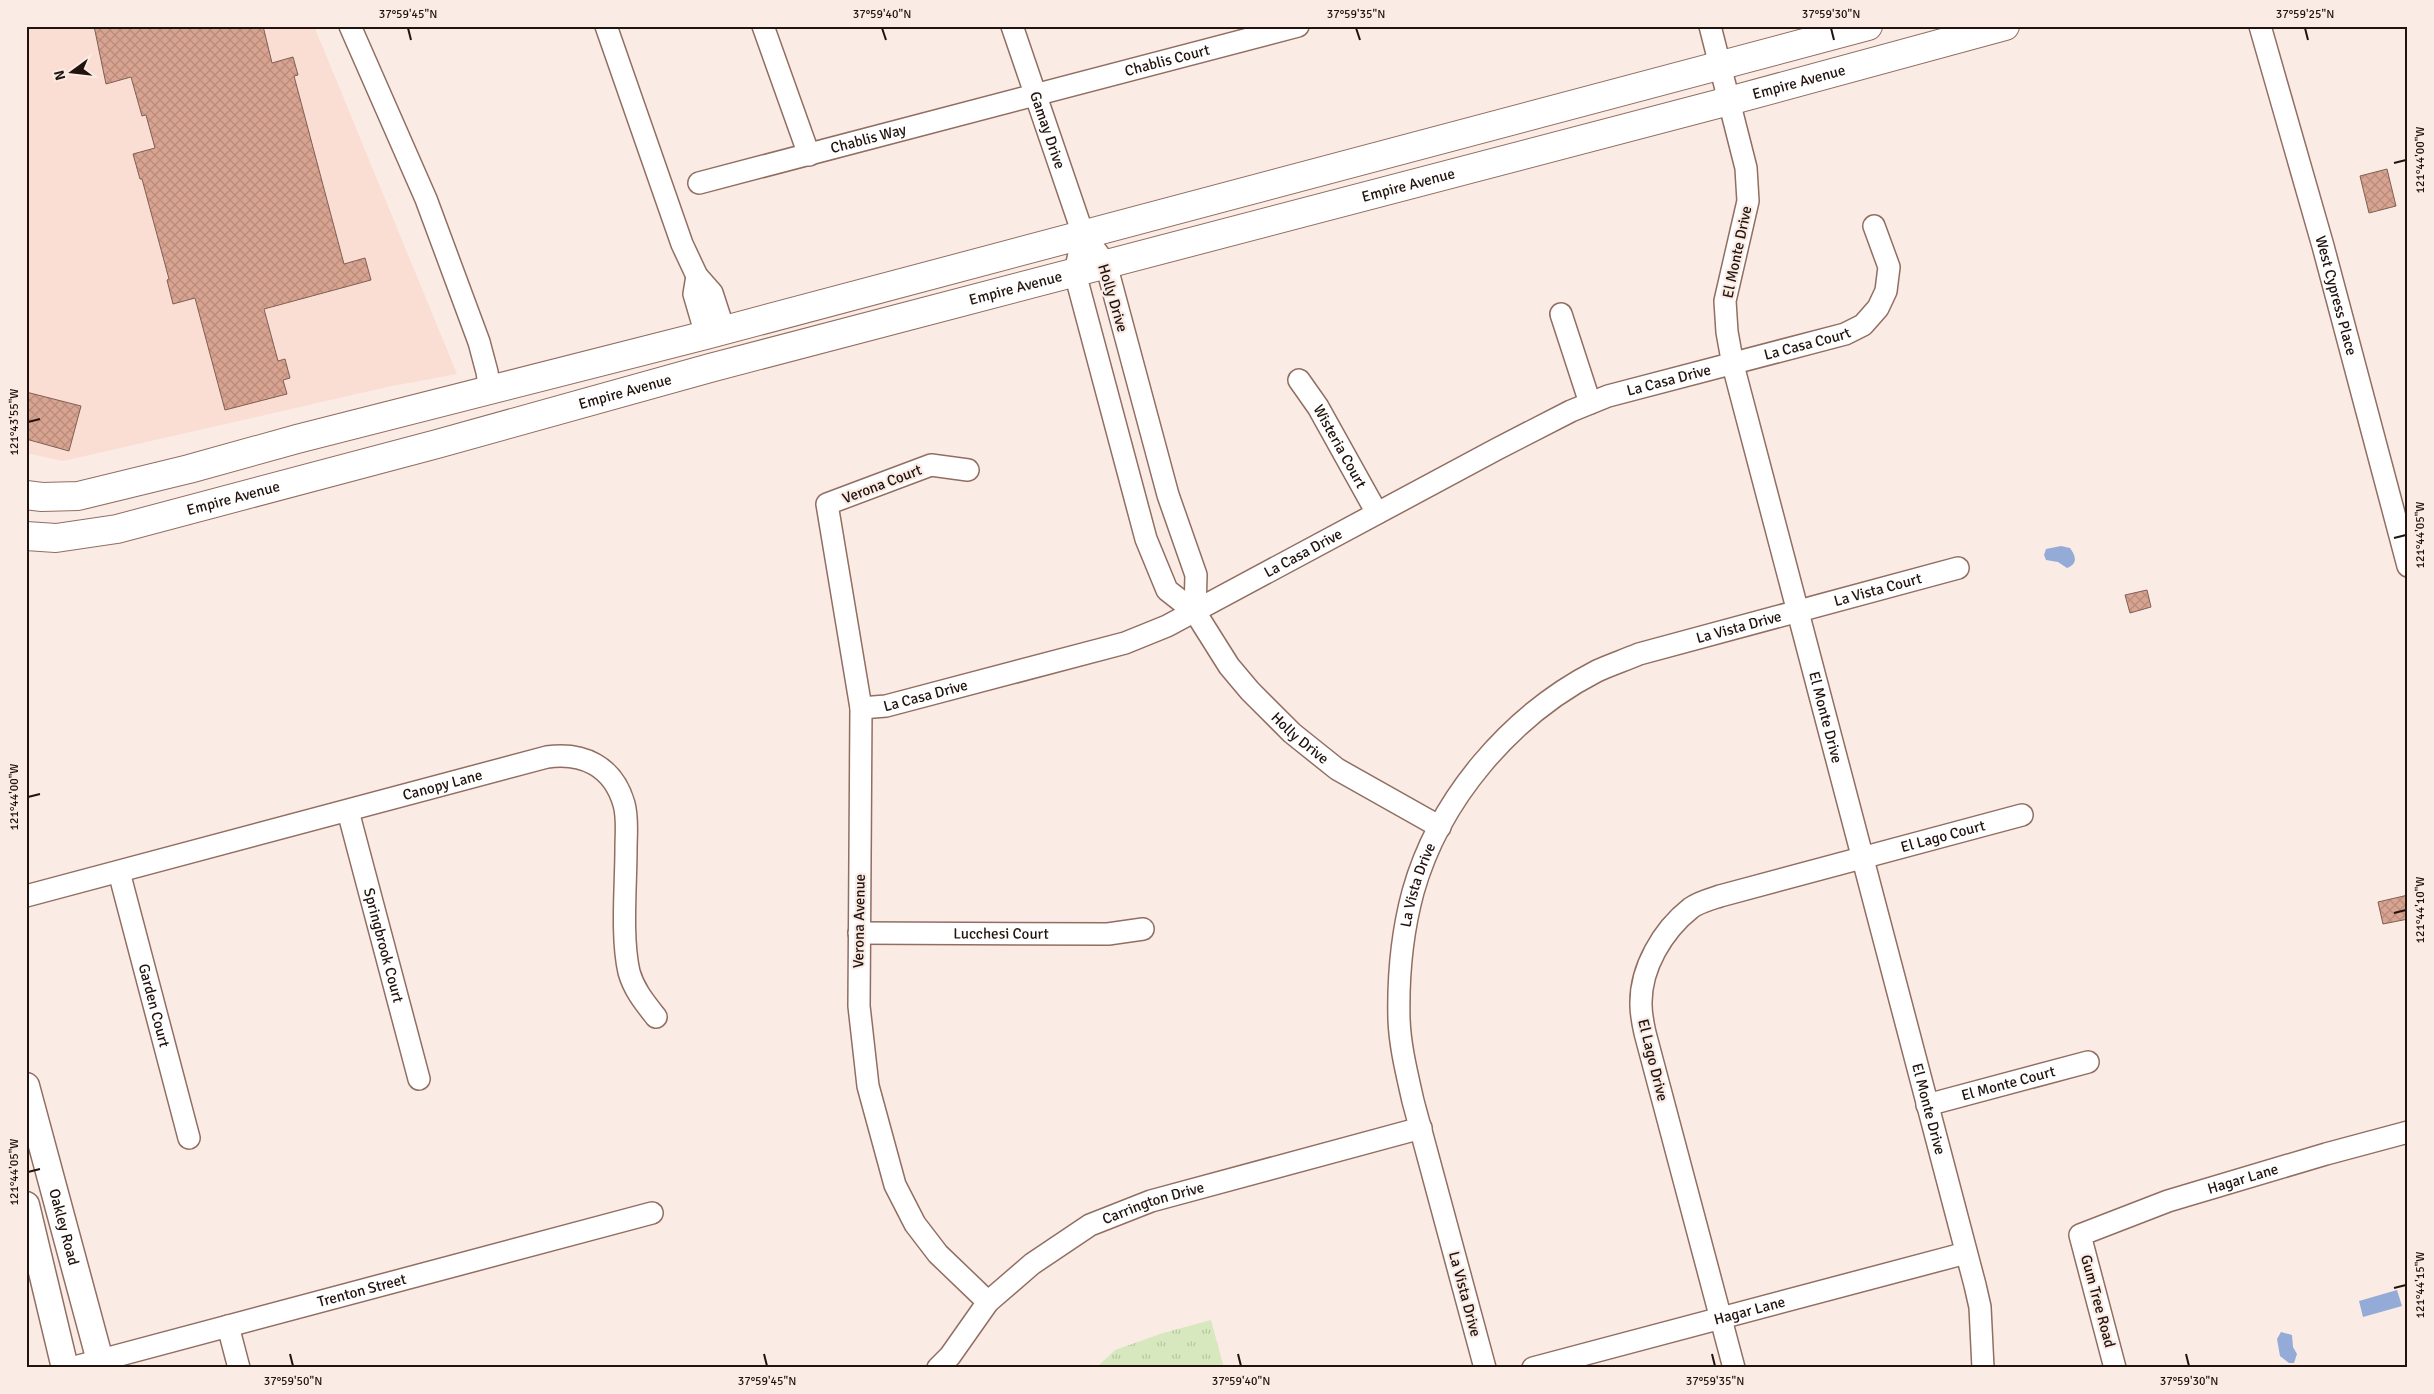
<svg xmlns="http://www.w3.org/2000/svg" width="2434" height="1394" viewBox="0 0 2434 1394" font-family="Signika,sans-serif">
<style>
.built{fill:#faddd3}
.park{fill:url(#park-tufts)}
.water{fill:#94abd7}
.building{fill:url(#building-cross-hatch);stroke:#815f53}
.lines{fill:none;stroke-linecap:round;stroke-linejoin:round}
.minor-casing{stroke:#916e61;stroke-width:24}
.tertiary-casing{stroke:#916e61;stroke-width:29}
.secondary-casing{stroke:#916e61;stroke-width:30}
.minor{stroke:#fff;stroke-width:21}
.tertiary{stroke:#fff;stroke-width:26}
.secondary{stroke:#fff;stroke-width:28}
.ticks{fill:none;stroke:#21130e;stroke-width:2}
.labels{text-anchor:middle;stroke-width:4.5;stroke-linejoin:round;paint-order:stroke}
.street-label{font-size:15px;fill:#21130e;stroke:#fbebe5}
.neatline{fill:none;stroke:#21130e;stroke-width:2}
.ticks-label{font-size:12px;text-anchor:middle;fill:#21130e}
</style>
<defs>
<pattern id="park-tufts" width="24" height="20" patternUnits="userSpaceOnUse" patternTransform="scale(1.25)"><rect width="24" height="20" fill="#d7e8bf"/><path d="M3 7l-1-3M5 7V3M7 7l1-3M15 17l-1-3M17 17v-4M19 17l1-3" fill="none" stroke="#b8c6a3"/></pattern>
<pattern id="building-cross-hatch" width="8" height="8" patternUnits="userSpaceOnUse" patternTransform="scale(1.25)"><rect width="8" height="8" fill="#d8a390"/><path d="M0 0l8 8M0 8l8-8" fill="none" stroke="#b98b7b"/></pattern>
</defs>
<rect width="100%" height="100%" fill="#fbebe5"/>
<path class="built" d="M 26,26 L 314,26 L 457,374 L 387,387 L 63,461 L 26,453 Z"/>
<path class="park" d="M 1211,1320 L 1224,1368 L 1096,1368 L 1115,1350 L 1163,1333 Z"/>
<path class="water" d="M 2061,546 L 2070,548 C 2076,556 2078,564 2067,568 L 2058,562 L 2046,560 L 2044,555 L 2046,549 Z
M 2397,1290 L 2402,1306 L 2363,1317 L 2359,1301 Z
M 2281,1332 L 2292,1335 L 2293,1347 L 2297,1354 L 2294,1363 L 2289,1363 L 2280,1356 L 2277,1339 Z"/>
<path class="building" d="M 94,26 L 263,26 L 272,63 L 293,57 L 298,75 L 294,76 L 344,264 L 365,258 L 371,280 L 264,309 L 278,361 L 285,359 L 290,378 L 283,380 L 287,394 L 225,410 L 195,298 L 173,304 L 167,280 L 169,279 L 142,179 L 140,179 L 133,154 L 155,148 L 146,115 L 142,116 L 131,77 L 106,84 Z
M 2387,169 L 2396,206 L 2369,213 L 2360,176 Z
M 26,392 L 81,406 L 69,451 L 26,439 Z
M 2147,590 L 2151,607 L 2130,613 L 2125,595 Z
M 2408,895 L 2408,919 L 2383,924 L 2378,902 Z"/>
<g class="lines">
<defs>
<g id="minor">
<path d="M 350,26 L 426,199 L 479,342 L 487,372 L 490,391"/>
<path d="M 606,26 L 682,244 L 697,276 L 712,293 L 724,330"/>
<path d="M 763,26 L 809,155"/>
<path id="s1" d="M 1012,26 L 1083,234 L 1106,264 L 1168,495 L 1196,575 L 1195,612"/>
<path id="s2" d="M 1710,26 L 1746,168 L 1748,201 L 1725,301 L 1727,332 L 1733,365 L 1975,1285 L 1980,1307 L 1983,1368"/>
<path id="s3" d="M 2260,26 L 2323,246 L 2408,566"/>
<path id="s4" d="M 699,183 L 1298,26"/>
<path id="s5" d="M 1083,234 L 1075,273 L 1146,539 L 1167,590 L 1195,612 L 1229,666 L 1250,691 L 1292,733 L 1337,769 L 1440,827"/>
<path d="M 697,276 L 694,294 L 706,335"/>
<path d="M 1561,314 L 1590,403"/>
<path id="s6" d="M 1299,380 L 1318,407 L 1377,513"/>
<path d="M 968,470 L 931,465 L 827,504 L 861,708 L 859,1006 L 868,1086 L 895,1185 L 915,1224 L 938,1254 L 988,1302"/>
<path id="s7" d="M 861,708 L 886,706 L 1125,643 L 1167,626 L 1497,449 L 1571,411 L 1608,396 L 1845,334 L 1863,325 L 1878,308 L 1886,291 L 1889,267 L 1874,226"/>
<path id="s8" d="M 348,811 L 419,1079"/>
<path id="s9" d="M 119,872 L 189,1138"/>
<path id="s10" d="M 26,896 L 547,757 C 583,752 613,766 624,804 C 628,818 626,834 626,849 C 626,886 621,937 629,972 C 634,990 645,1003 656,1017"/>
<path id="s11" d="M 859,933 L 1108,934 L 1143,929"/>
<path id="s12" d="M 1927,1105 L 2088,1062"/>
<path d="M 228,1326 L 239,1368"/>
<path id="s13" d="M 71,1368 L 652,1213"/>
<path id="s14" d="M 938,1368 L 950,1356 L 988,1302 L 1032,1264 L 1090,1225 L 1151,1201 L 1421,1128"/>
<path id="s15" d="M 1485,1368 L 1413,1101 C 1407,1074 1400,1047 1399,1019 C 1398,977 1402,933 1413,892 C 1439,799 1511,715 1597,671 C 1610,665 1625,660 1639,654 L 1958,568"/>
<path id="s16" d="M 1533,1368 L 1966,1253"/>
<path id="s17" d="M 1734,1368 L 1645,1033 C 1643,1024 1641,1014 1641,1005 C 1640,968 1663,930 1691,908 C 1699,902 1711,899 1720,896 L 2022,815"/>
<path id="s18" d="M 2115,1368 L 2080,1235 L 2168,1201 L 2326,1154 L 2408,1132"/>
</g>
<g id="tertiary">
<path id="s19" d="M 26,1086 L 102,1368"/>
<path d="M 26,1205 L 65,1368"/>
</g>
<g id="secondary">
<path d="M 26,495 L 42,497 L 78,496 L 189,469 L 297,439 L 706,335 L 1868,26"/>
<path id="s20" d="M 26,536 L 56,538 L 117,529 L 437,444 L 710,368 L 1729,101 L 2005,26"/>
</g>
</defs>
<use href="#minor" class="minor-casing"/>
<use href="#tertiary" class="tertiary-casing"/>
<use href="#secondary" class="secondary-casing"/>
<use href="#minor" class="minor"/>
<use href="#tertiary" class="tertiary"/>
<use href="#secondary" class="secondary"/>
</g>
<path class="ticks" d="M 408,28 L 411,40M 882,28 L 886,40M 1356,28 L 1360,40M 1831,28 L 1834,40M 2305,28 L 2308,40M 2394,163 L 2406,160M 28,422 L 40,419M 2394,538 L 2406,535M 28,797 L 40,794M 2394,913 L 2406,910M 28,1172 L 40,1169M 2394,1288 L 2406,1285M 290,1354 L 293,1366M 764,1354 L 767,1366M 1238,1354 L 1241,1366M 1712,1354 L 1715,1366M 2186,1354 L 2189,1366"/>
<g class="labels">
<g class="street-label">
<text dy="5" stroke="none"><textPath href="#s4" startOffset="484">Chablis Court</textPath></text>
<text dy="5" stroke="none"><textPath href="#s20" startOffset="1832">Empire Avenue</textPath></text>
<text dy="5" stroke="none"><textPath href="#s1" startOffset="110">Gamay Drive</textPath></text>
<text dy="5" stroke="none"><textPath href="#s4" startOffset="175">Chablis Way</textPath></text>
<text dy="5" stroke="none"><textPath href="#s20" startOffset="1428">Empire Avenue</textPath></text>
<text transform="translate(1737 252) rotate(-78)" y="5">El Monte Drive</text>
<text dy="5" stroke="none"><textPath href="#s20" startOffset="1022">Empire Avenue</textPath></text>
<text dy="5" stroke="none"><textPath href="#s3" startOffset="280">West Cypress Place</textPath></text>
<text transform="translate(1113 298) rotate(73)" y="5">Holly Drive</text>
<text dy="5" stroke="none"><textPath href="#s7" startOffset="1021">La Casa Court</textPath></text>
<text dy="5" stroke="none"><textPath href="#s7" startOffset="878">La Casa Drive</textPath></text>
<text dy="5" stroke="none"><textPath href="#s20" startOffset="618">Empire Avenue</textPath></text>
<text dy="5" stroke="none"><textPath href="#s6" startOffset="78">Wisteria Court</textPath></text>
<text transform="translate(882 484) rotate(-21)" y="5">Verona Court</text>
<text dy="5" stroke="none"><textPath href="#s20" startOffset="212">Empire Avenue</textPath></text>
<text dy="5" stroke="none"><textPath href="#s7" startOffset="472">La Casa Drive</textPath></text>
<text dy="5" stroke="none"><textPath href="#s15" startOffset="1076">La Vista Court</textPath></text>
<text dy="5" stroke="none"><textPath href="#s15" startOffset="932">La Vista Drive</textPath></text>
<text dy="5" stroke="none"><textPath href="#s7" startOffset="66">La Casa Drive</textPath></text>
<text dy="5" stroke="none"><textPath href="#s2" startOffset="711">El Monte Drive</textPath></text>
<text dy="5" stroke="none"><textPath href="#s5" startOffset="571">Holly Drive</textPath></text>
<text dy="5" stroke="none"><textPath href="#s10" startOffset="431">Canopy Lane</textPath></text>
<text dy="5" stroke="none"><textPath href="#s17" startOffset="750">El Lago Court</textPath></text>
<text dy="5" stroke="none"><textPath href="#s15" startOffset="496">La Vista Drive</textPath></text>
<text transform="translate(859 921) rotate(-89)" y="5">Verona Avenue</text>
<text dy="5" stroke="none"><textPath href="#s11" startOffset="142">Lucchesi Court</textPath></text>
<text dy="5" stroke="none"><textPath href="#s8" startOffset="139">Springbrook Court</textPath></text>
<text dy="5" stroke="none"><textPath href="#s9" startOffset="138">Garden Court</textPath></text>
<text transform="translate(1653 1060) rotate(76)" y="5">El Lago Drive</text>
<text dy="5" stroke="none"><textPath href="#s12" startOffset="84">El Monte Court</textPath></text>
<text dy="5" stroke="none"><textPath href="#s2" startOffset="1116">El Monte Drive</textPath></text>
<text dy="5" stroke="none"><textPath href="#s18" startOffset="310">Hagar Lane</textPath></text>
<text dy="5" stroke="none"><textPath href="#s14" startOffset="278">Carrington Drive</textPath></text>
<text dy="5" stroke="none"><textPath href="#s19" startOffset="146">Oakley Road</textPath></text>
<text dy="5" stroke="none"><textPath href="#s13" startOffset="301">Trenton Street</textPath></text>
<text transform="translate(1465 1294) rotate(75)" y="5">La Vista Drive</text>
<text transform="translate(2098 1301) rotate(75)" y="5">Gum Tree Road</text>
<text dy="5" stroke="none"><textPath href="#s16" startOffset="224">Hagar Lane</textPath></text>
</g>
</g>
<rect width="2434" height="1394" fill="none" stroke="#fbebe5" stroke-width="55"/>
<g transform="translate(72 72) rotate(255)" stroke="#fbebe5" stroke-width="4" paint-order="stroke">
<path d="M0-4L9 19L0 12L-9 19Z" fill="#21130e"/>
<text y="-8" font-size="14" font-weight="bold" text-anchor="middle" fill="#21130e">N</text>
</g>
<rect x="28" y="28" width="2378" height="1338" class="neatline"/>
<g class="ticks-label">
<text x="408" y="18">37°59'45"N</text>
<text x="882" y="18">37°59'40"N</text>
<text x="1356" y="18">37°59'35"N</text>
<text x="1831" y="18">37°59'30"N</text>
<text x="2305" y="18">37°59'25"N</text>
<text transform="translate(2420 160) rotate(-90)" y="4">121°44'00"W</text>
<text transform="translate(14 422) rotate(-90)" y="4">121°43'55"W</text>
<text transform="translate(2420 535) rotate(-90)" y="4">121°44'05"W</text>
<text transform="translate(14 797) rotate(-90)" y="4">121°44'00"W</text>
<text transform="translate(2420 910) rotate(-90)" y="4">121°44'10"W</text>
<text transform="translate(14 1172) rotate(-90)" y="4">121°44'05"W</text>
<text transform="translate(2420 1285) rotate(-90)" y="4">121°44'15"W</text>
<text x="293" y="1385">37°59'50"N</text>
<text x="767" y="1385">37°59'45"N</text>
<text x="1241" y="1385">37°59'40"N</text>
<text x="1715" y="1385">37°59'35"N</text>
<text x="2189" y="1385">37°59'30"N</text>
</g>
</svg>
